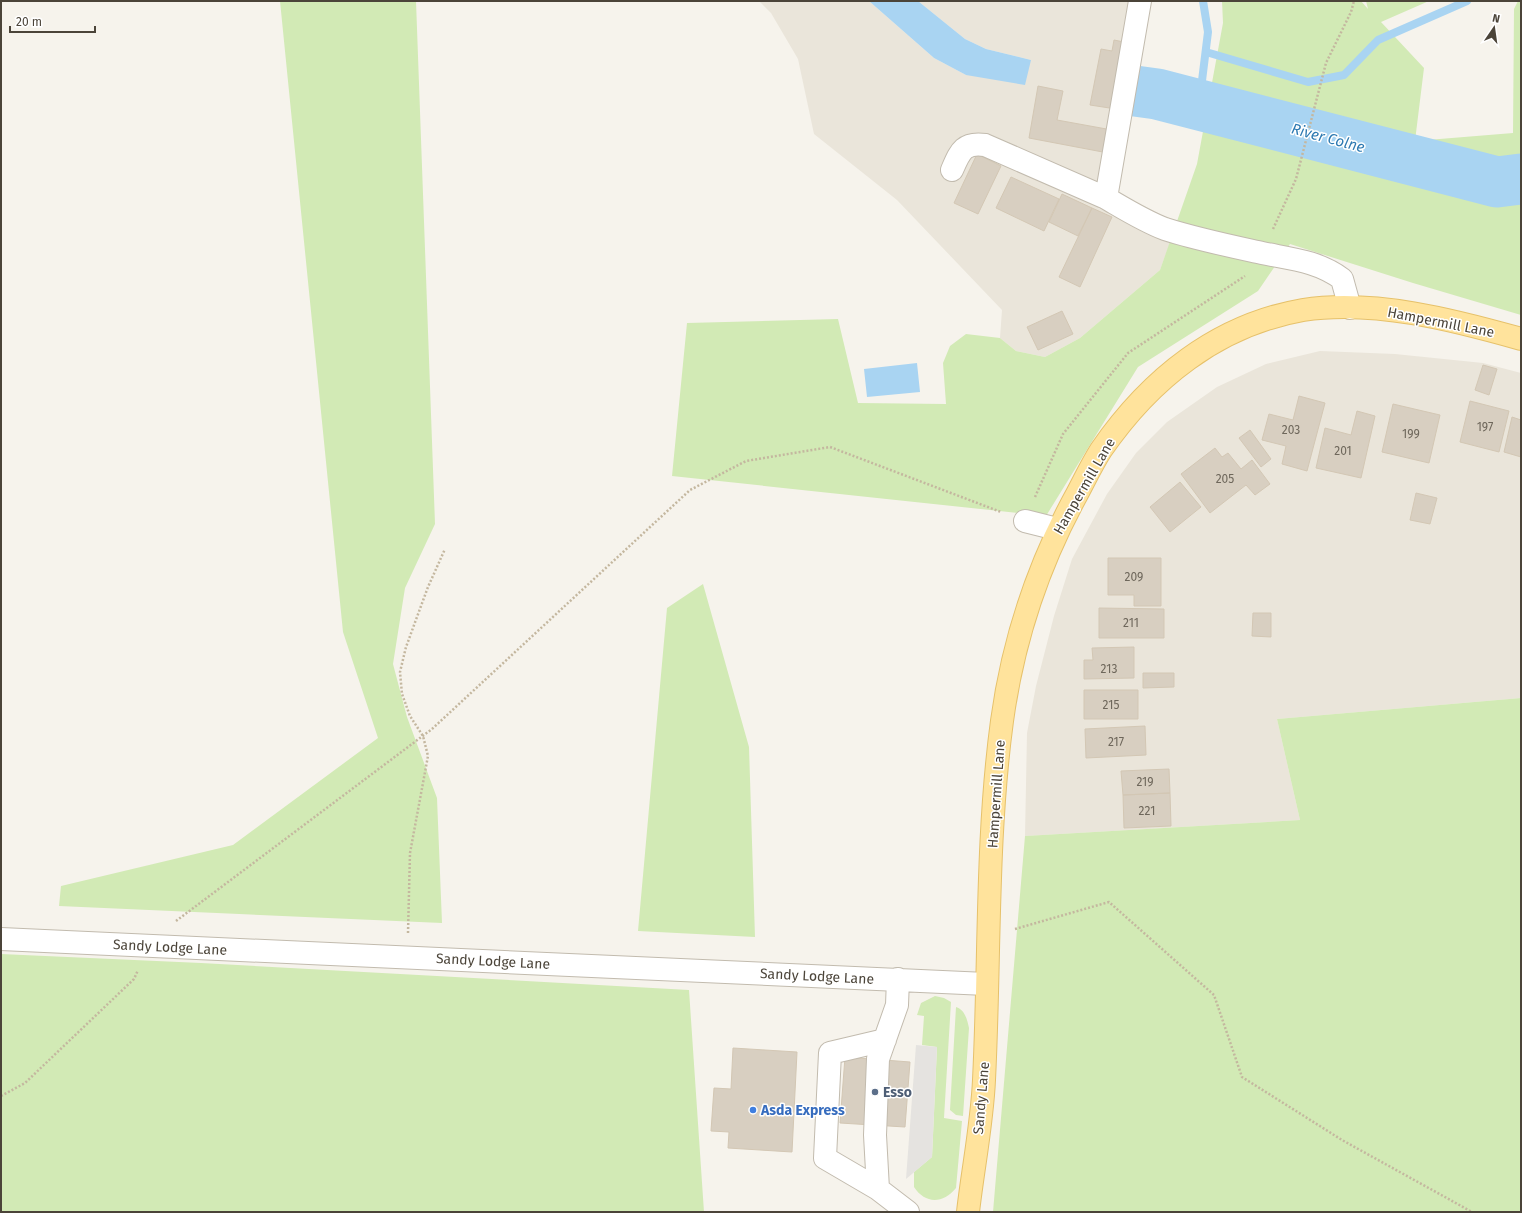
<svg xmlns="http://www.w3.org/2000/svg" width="1522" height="1213" viewBox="0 0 1522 1213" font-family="'Fira Sans',sans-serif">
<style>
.residential{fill:#eae5da}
.green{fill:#d2eab5}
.parking{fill:#e5e3e0}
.water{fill:#a9d4f2}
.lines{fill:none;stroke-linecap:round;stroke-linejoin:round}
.stream{stroke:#a9d4f2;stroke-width:8}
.river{stroke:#a9d4f2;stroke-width:51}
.building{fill:#d8cfc1;stroke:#d3c7b4}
.minor-casing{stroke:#c2bbae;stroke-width:24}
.major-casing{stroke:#e6c16a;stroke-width:24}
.path{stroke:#c4b79f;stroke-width:2.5;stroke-dasharray:2 2;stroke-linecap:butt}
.minor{stroke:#fff;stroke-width:22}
.major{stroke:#ffe39c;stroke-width:22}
.service-dot{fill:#5c6f8a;stroke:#fff;stroke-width:1.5}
.shop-dot{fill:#3f7fe0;stroke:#fff;stroke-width:1.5}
.labels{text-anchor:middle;stroke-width:3;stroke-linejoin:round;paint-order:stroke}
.number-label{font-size:12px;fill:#6e675b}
.street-label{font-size:14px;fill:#4b4439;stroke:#fff}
.service-label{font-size:14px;font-weight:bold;fill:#4e5e75;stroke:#fff;text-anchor:start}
.shop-label{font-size:14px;font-weight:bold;fill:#366cbe;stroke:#fff;text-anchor:start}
.water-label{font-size:15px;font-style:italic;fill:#2e7ab2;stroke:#fff}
</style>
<rect width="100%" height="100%" fill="#f6f3ec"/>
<path class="residential" d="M 759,1 L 869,1 L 934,58 L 966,75 L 1031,60 L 986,49 L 965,39 L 918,1 L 1139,1 L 1110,156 L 1098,208 L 1171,240 L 1160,270 L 1080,338 L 1045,357 L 1016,351 L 1000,338 L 1002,310 L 897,200 L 814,134 L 798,59 L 771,13 Z
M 1320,351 L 1395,354 L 1483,363 L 1521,373 L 1521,698 L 1277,719 L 1300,820 L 1025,836 L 1027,733 L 1036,686 L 1054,616 L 1072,559 L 1107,494 L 1136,453 L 1167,422 L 1217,387 L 1266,364 Z"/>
<path class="green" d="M 280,1 L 416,1 L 435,524 L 405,588 L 393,664 L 407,717 L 437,798 L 442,923 L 59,906 L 61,886 L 233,845 L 378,738 L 343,632 Z
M 1222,1 L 1361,1 L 1368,9 L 1366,1 L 1429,1 L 1381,22 L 1424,68 L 1415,141 L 1513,133 L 1514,9 L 1518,1 L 1521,1 L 1521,315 L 1413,283 L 1290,244 L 1258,291 L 1138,367 L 1046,516 L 672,476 L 687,323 L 838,319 L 858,403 L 946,404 L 943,363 L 950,346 L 966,334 L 1000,338 L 1016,351 L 1045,357 L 1080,338 L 1160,270 L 1197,164 L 1223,23 Z
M 703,584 L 749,747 L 755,937 L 638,931 L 667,608 Z
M 1521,698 L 1521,1212 L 993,1212 L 1025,836 L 1300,820 L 1277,719 Z
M 1,954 L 201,963 L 689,990 L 704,1212 L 1,1212 Z
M 935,996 L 944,998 L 951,1002 L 944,1118 L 962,1121 L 956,1188 C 943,1204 925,1204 914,1187 L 914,1172 L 932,1157 L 937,1047 L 922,1045 L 924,1016 L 917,1015 L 921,1003 Z
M 956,1007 C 965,1010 967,1019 969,1028 L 963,1116 L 956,1115 L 950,1110 Z"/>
<path class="parking" d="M 916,1045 L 937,1047 L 932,1157 L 906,1179 Z"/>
<path class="water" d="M 869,1 L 918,1 L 965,39 L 986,49 L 1031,60 L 1025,85 L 966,75 L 934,58 Z
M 917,363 L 920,392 L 867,397 L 864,369 Z"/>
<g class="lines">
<path class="stream" d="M 1206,52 L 1308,82 L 1344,75 L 1378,40 L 1467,1
M 1199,105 L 1208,32 L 1203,1"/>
<path class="river" d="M 1135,91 L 1157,94 L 1497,182 L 1521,179"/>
</g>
<path class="building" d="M 1114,40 L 1129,43 L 1116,109 L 1090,105 L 1101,49 L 1112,51 Z
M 1038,86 L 1063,91 L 1057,120 L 1112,130 L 1108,153 L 1029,138 Z
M 977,154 L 1001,166 L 978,214 L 954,203 Z
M 1011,177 L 1059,199 L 1044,231 L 996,208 Z
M 1062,194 L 1092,208 L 1078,236 L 1049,222 Z
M 1092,208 L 1112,217 L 1080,287 L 1059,277 Z
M 1062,311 L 1073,334 L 1038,350 L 1027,327 Z
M 1483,365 L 1497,369 L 1489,395 L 1475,390 Z
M 1299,396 L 1325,403 L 1307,471 L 1282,464 L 1286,446 L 1262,440 L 1269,414 L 1293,420 Z
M 1470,401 L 1509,411 L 1499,452 L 1460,442 Z
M 1393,404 L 1440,415 L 1429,463 L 1382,452 Z
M 1357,411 L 1375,416 L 1361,478 L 1316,468 L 1325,428 L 1351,435 Z
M 1512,417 L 1521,420 L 1521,457 L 1504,452 Z
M 1250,430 L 1271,459 L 1261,467 L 1239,438 Z
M 1215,448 L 1222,457 L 1228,453 L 1241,469 L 1252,460 L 1270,484 L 1255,495 L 1246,485 L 1210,513 L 1181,474 Z
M 1180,482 L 1201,507 L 1170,532 L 1150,507 Z
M 1416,493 L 1437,498 L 1430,524 L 1410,520 Z
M 1108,558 L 1161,558 L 1161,606 L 1134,606 L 1134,595 L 1108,595 Z
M 1099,608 L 1164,609 L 1164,638 L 1099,638 Z
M 1253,613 L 1271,613 L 1271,637 L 1252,636 Z
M 1134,647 L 1134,678 L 1084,679 L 1084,660 L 1093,660 L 1092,648 Z
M 1143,673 L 1174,673 L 1174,687 L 1143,688 Z
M 1084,690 L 1138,690 L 1138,719 L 1084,719 Z
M 1145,726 L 1146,755 L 1086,758 L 1085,729 Z
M 1169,769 L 1170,793 L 1123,795 L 1121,771 Z
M 1170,793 L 1171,826 L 1124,828 L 1123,795 Z
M 733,1048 L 797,1052 L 792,1152 L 728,1148 L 729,1132 L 711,1131 L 714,1088 L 731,1089 Z
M 845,1057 L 910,1062 L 905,1127 L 840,1123 Z"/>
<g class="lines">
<defs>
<path id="minor" d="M 1140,1 L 1106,198 C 1125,209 1144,221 1165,229 C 1196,239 1230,246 1262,253 C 1291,259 1318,261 1342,279 L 1350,308
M 952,170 C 960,152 963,142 985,145 L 1106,198
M 1025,521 L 1057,529
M 1,939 L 986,984
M 898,979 L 897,1005 L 878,1059 L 875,1135 L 878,1189 L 908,1212
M 878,1189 L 825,1158 L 830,1053 L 885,1040"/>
<path id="major" d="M 968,1212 C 973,1168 982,1124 984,1080 C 990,961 986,839 1002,721 C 1013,640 1038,565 1077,494 C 1085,479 1092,464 1101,450 C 1150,379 1217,325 1303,310 C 1373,299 1454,320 1521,339"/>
</defs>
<use href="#minor" class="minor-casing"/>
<use href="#major" class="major-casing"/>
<path class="path" d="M 1273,229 L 1296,179 L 1326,63 L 1351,12 L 1354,1
M 1035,497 L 1063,434 L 1128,353 L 1245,276
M 176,921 L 432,729 L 690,490 L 746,461 L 830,447 L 1001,512
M 1015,929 L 1109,902 L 1214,995 L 1242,1077 L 1342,1140 L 1472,1212
M 408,933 L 410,853 L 428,756 L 423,736 L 410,716 L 402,694 L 400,672 L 406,647 L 428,587 L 445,549
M 1,1096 L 25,1083 L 134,979 L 138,970"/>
<use href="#minor" class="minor"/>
<use href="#major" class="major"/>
</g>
<circle class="service-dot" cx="875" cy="1092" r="4"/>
<circle class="shop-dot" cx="753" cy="1110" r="4"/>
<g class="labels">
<g class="number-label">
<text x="1485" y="431">197</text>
<text x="1291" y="434">203</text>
<text x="1411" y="438">199</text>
<text x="1343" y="455">201</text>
<text x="1225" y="483">205</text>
<text x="1134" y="581">209</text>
<text x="1131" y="627">211</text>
<text x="1109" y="673">213</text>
<text x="1111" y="709">215</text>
<text x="1116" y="746">217</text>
<text x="1145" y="786">219</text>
<text x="1147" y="815">221</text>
</g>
<g class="street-label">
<text transform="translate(1441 322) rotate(11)" y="5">Hampermill Lane</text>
<text transform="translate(1084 486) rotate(-60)" y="5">Hampermill Lane</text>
<text transform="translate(996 794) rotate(-86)" y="5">Hampermill Lane</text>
<text transform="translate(170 947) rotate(3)" y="5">Sandy Lodge Lane</text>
<text transform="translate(493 961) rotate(3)" y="5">Sandy Lodge Lane</text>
<text transform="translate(817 976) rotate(3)" y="5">Sandy Lodge Lane</text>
<text transform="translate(981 1098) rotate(-85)" y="5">Sandy Lane</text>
</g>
<g class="service-label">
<text x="883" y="1097">Esso</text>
</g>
<g class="shop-label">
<text x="761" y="1115">Asda Express</text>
</g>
<g class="water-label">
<text transform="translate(1328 138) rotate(15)" y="5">River Colne</text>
</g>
</g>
<rect width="1522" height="1213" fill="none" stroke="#4b4439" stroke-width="4"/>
<g transform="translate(1494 28) rotate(13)" stroke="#ffffff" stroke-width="3" paint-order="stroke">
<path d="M0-3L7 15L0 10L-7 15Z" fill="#4b4439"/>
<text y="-6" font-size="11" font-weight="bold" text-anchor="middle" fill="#4b4439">N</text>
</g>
<path d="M10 26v6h85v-6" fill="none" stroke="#4b4439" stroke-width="2"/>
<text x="16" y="26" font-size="12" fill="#4b4439" stroke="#ffffff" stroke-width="3" paint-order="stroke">20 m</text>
</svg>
